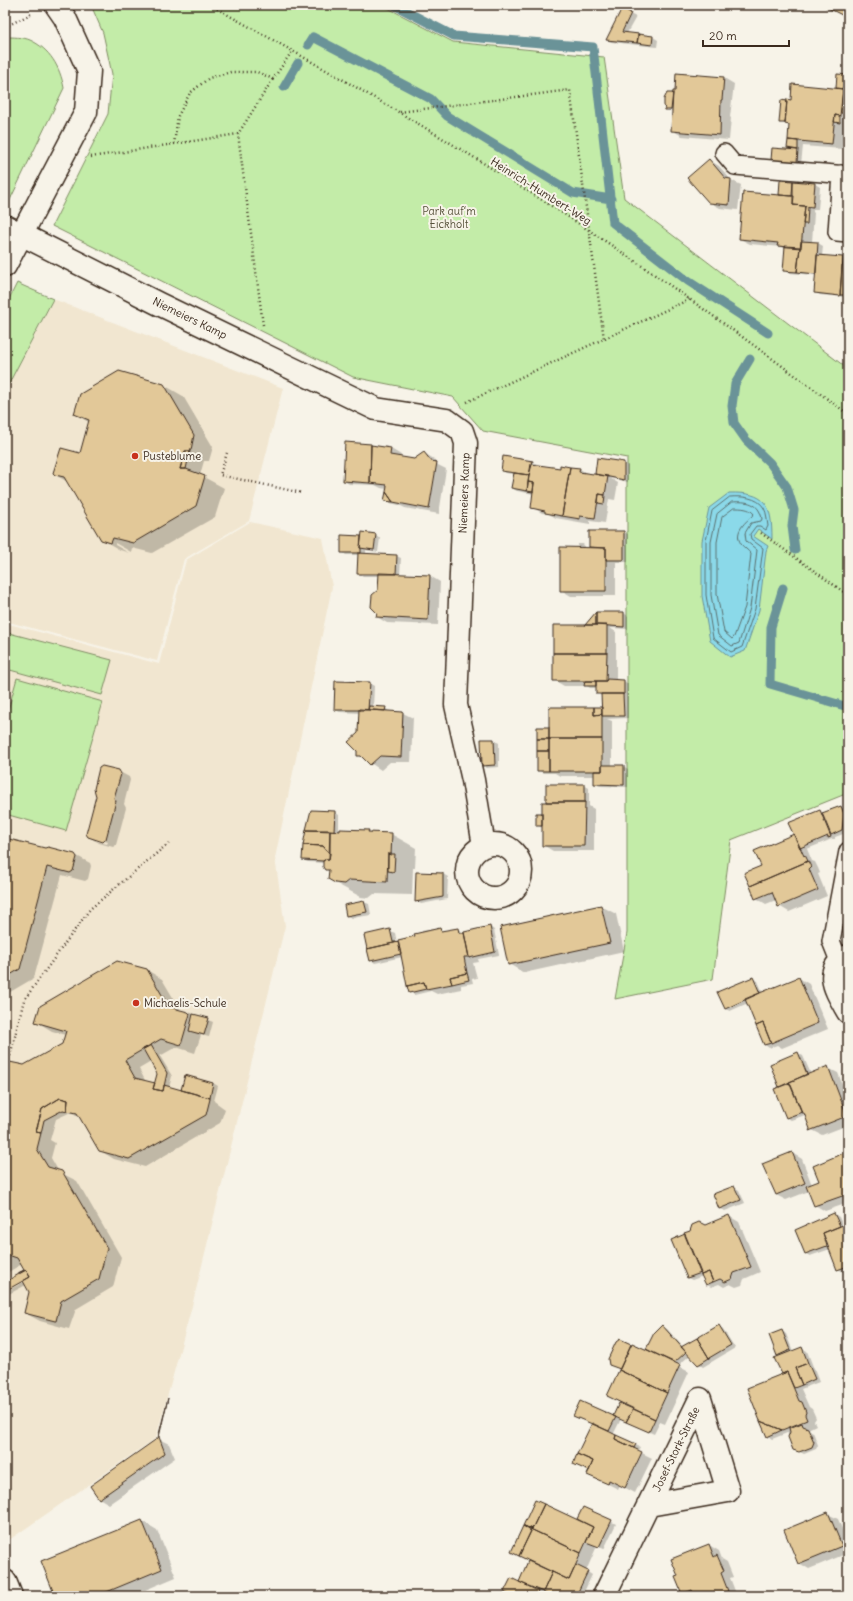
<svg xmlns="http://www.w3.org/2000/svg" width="853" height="1601" viewBox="0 0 853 1601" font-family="Delius,sans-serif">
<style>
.built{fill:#f1e6d0}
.green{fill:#c3eca8;stroke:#7f8b63}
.water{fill:#8bd9e9;stroke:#6b9398}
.shadow{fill:#0003;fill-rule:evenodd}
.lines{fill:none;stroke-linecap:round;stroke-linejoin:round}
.shore{stroke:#5b706f;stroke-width:1}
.stream{stroke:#6b9398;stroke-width:9}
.building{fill:#e2c898;stroke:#3b2a1e}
.service-casing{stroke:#3b2a1e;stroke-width:20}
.minor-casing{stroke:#3b2a1e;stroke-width:25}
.path{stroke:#3b2a1e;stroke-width:2.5;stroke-dasharray:1 3;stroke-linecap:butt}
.service{stroke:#f7f3e8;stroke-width:17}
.minor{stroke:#f7f3e8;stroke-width:22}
.poi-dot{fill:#c8321e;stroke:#f7f3e8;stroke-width:1.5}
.labels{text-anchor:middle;stroke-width:4;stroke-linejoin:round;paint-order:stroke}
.street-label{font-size:11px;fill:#3b2a1e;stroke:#f7f3e8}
.park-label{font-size:11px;fill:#56513a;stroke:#f7f3e8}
.poi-label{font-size:11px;fill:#3b2a1e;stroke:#f7f3e8;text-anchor:start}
</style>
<rect width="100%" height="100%" fill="#f7f3e8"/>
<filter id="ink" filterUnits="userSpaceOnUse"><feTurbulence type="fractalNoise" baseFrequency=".025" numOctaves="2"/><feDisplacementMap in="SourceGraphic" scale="8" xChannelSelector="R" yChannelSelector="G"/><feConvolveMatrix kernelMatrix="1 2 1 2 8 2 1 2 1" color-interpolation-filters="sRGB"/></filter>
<g filter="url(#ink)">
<path class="built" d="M 53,299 L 283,388 L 249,521 L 184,559 L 157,661 L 5,621 L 5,391 Z
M 250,522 L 323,538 L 332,587 L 275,858 L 285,926 L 192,1306 L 156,1438 L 9,1540 L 5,1532 L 5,623 L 159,664 L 186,560 Z"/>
<path class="green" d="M 91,5 L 382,5 L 453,42 L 604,57 L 624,198 L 848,369 L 848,793 L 731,840 L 713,979 L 615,999 L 627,933 L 627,458 L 483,431 L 453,397 L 353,377 L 52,226 L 108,114 L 112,74 L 103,33 Z
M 5,37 C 12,37 23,37 30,40 C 50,49 60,67 64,88 L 9,202 L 5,200 Z
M 17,283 L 53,299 L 5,391 L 5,307 Z
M 5,632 L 112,660 L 102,695 L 10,670 L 5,686 Z
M 17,678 L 103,702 L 66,831 L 5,814 L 5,721 Z"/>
<path class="water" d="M 729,493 C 766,492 772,504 772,539 L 758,529 L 753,536 L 768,546 L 766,551 L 759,610 L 745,651 L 730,657 L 710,641 L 702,596 L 702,541 L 709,508 Z"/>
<path class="shadow" d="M 622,10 L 636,17 L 627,33 L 653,37 L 658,40 L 657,47 L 611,42 L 607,40 Z
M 677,74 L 724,78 L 734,84 L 730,117 L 731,118 L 729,140 L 682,136 L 672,130 L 673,112 L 666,109 L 667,94 L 674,94 L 676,92 Z
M 838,75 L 848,76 L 848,121 L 845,120 L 842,149 L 803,146 L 801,164 L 777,162 L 772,159 L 788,150 L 790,126 L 780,122 L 792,101 L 837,89 ZM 842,93 L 844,93 L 841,121 L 839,121 Z
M 709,160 L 719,166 L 731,180 L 741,185 L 738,210 L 720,208 L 709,202 Z
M 781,181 L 815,184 L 820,187 L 818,209 L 813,209 L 813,212 L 814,213 L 812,242 L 818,243 L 823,246 L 822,256 L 843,258 L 847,261 L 848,297 L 820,295 L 815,292 L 816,275 L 789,273 L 784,270 L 786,249 L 782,247 L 750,244 L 740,239 L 784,197 Z
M 164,385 L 183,396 L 213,447 L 209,461 L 204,461 L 200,475 L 224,488 L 215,517 L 152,553 L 132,548 L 131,552 L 115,543 L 115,545 L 129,553 L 120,550 L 101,539 L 68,482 L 55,475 L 81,454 L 90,423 L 75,414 Z
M 371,445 L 374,446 L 391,449 L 401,455 L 400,458 L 415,460 L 424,453 L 434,459 L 438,465 L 446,469 L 439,514 L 405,508 L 399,505 L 390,503 L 386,501 L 387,489 L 381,488 L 375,485 L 349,484 L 344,481 Z
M 533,462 L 537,464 L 537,466 L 561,469 L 570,468 L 580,469 L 588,474 L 600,476 L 596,473 L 624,463 L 628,466 L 628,482 L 610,478 L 618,483 L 615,500 L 609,499 L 605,523 L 590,521 L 590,524 L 556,518 L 549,514 L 542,513 L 532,507 L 534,494 L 517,491 L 512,488 L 515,474 L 506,473 L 502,470 Z
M 624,532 L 628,534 L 628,562 L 616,562 L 616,596 L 571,596 L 561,590 L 578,548 L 578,544 L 583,544 L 587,549 L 593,549 L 590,547 Z
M 375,535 L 380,538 L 378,552 L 366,550 L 366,554 L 396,556 L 401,558 L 400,575 L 430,576 L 440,582 L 438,625 L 387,623 L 377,617 L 379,576 L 363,576 L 358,573 L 359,555 L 346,555 L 342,552 L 342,536 L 362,537 ZM 361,573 L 383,573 L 383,575 L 361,575 Z
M 624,613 L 628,616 L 628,629 L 610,628 L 616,632 L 616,680 L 624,681 L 628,684 L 628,718 L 607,719 L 612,721 L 612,766 L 623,766 L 628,769 L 628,787 L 600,786 L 595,784 L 595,776 L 560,776 L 555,773 L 543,773 L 538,770 L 549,728 L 602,708 L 602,696 L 597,693 L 597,688 L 590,688 L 587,686 L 564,686 L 554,680 L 586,626 Z
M 369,683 L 374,686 L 373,708 L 385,708 L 390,712 L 403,713 L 413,718 L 411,762 L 390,762 L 381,770 L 358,755 L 360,713 L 340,712 L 335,710 Z
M 494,740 L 499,743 L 499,767 L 487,768 L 483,765 Z
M 118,771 L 129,777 L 130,780 L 124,804 L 126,808 L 116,845 L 113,847 L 99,843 L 89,837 ZM 96,838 L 108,842 L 107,844 L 96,841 Z
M 584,785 L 589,788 L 589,806 L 594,809 L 594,851 L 553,851 L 543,845 L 543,828 L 537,825 L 547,803 Z
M 841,807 L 845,810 L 848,816 L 846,833 L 835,837 L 835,839 L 832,839 L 807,849 L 812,861 L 815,862 L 818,868 L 820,873 L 818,874 L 827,896 L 789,912 L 779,906 L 776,900 L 766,904 L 756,898 L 762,867 L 820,811 L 824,813 Z
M 335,812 L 339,815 L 339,832 L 368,831 L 373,833 L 391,834 L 416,848 L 415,868 L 413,868 L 412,895 L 374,894 L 369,898 L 361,897 L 335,883 L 330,872 L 326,869 L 324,863 L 308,862 L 303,860 Z
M 5,839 L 45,850 L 75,855 L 90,863 L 91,866 L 88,879 L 85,881 L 62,875 L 34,978 L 5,995 Z
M 417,874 L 443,874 L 448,877 L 447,899 L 421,904 L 416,901 Z
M 364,902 L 369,904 L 371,915 L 352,918 L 347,916 Z
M 601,906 L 616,914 L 624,951 L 524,973 L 509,964 Z
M 490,927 L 494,930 L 499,955 L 478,959 L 479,962 L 473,963 L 477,978 L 472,979 L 473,983 L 461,985 L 461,989 L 437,994 L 431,991 L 414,995 L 410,992 L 402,957 L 375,963 L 371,960 L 390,931 L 395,933 L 397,943 L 416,937 L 422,933 L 422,931 L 433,929 L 444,932 L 458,929 L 464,933 Z
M 147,970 L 162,979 L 181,1011 L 189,1012 L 213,1022 L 209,1037 L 201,1035 L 195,1053 L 176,1047 L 160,1056 L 172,1076 L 169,1088 L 186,1092 L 186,1077 L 213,1083 L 218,1086 L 214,1101 L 225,1109 L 220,1123 L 145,1167 L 114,1159 L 99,1150 L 81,1118 L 71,1112 L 56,1119 L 50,1140 L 55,1143 L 51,1158 L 59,1172 L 77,1181 L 121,1257 L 113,1287 L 76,1309 L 69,1329 L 40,1321 L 25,1313 L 24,1311 L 30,1292 L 26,1285 L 5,1296 L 5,1292 L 24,1282 L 24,1280 L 5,1290 L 5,1283 L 27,1271 L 22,1264 L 5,1274 L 5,1058 L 8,1062 L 25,1067 L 63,1044 L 66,1035 L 52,1031 L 37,1022 ZM 151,1062 L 159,1074 L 156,1085 L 146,1082 L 139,1069 Z
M 753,978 L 758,981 L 763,993 L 799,978 L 809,984 L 828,1029 L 782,1048 L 777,1045 L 769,1048 L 765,1045 L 748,1003 L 730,1011 L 725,1009 Z
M 798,1053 L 803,1056 L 811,1074 L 828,1068 L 838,1073 L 848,1099 L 848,1125 L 822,1135 L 812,1130 L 805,1115 L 791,1120 L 787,1118 L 780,1087 L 771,1064 ZM 797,1110 L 804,1112 L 804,1115 Z
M 792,1153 L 802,1159 L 812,1185 L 820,1181 L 848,1153 L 848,1203 L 825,1211 L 815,1205 L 809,1191 L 786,1200 L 776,1195 Z
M 734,1187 L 739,1190 L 745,1203 L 725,1211 L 720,1209 L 715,1195 Z
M 834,1214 L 839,1217 L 843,1226 L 848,1224 L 848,1275 L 838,1269 L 830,1249 L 810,1256 L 806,1254 ZM 824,1242 L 829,1245 L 829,1247 L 823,1244 Z
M 729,1216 L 739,1222 L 760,1272 L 744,1279 L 742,1285 L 736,1287 L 730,1284 L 724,1287 L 719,1284 L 711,1287 L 707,1285 L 703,1276 L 692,1280 L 688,1278 Z
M 719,1326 L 723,1329 L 735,1348 L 703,1367 L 698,1364 L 690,1355 L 678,1366 L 689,1372 L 665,1424 L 660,1422 L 654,1434 L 621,1419 L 613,1435 L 640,1447 L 638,1451 L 652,1458 L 635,1493 L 620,1485 L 618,1489 L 588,1474 L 590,1471 L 592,1424 L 613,1417 L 620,1403 L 608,1396 L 621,1369 L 620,1340 L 647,1351 L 654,1334 L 662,1327 L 667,1329 L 683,1347 Z
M 782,1331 L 786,1334 L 793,1351 L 802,1348 L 807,1351 L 819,1382 L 801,1389 L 809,1407 L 812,1409 L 816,1418 L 814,1421 L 816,1425 L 808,1429 L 813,1432 L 818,1445 L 816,1449 L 804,1454 L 794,1449 L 790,1434 L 787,1433 L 772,1439 L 768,1436 L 785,1374 L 781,1357 L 778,1355 Z
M 159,1439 L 169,1444 L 175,1458 L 109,1504 L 99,1498 Z
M 584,1508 L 616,1524 L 604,1549 L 597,1546 L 586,1571 L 592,1575 L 582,1596 L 550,1596 L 543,1593 L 541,1596 L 513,1596 L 529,1561 L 531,1532 L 578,1521 Z
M 828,1514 L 838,1519 L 848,1543 L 848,1553 L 809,1569 L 799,1563 Z
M 142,1521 L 157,1530 L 176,1577 L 131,1596 L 56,1596 Z
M 709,1545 L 719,1551 L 722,1559 L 727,1562 L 733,1577 L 730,1578 L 737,1596 L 687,1596 L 683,1593 L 679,1576 Z
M 227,1593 L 233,1596 L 219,1596 Z"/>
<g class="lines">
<path class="shore" d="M 730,497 C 741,496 758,497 764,508 C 767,513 767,521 768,526 L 766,530 L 760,526 L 756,526 L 750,534 L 751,539 L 763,548 L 755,609 L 742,647 L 731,652 L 713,638 L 706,595 L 706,541 L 712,511 Z
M 732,502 C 747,501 759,502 762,519 L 761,521 L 751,523 L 745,533 L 746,541 L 757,550 L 750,608 L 739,643 L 732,646 L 718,635 L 711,595 L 711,542 L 717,514 Z
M 734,508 C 741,508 750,508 754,514 C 746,522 733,531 741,544 C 744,548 748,550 751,554 L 745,607 L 734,637 L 732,639 L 724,632 L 717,594 L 717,542 L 722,517 Z"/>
<path class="stream" d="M 394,5 L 454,36 L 593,47 L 613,223 L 688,281 L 768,333
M 308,45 L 313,37 L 431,99 L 447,116 L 573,193 L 611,199
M 284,87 L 298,63
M 750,359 L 735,384 L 732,406 L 734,423 L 746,440 L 770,463 L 787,487 L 794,510 L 792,526 L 795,550
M 783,588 L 771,627 L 770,684 L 848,707"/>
</g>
<path class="building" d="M 822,5 L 843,5 L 848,8 L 848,18 Z
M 622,8 L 631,13 L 622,32 L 639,34 L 637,43 L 606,40 Z
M 638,34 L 653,36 L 652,45 L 637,43 Z
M 676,73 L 724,77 L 722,100 L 721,100 L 720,135 L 671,131 L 673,91 L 675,91 Z
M 837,74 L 848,75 L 848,114 L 841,113 L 843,89 L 836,88 Z
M 792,84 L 843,89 L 840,116 L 835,115 L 832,144 L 788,140 L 789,125 L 785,124 L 787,99 L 791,100 Z
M 667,93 L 673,93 L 671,110 L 665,110 L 664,105 L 664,99 Z
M 781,100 L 787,101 L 785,123 L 779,123 Z
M 835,115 L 840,116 L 840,123 L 834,122 Z
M 788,140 L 798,141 L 798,150 L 787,148 Z
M 772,148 L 798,150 L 797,162 L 771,160 Z
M 709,159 L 725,178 L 731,179 L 729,205 L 709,203 L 687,178 Z
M 780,180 L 793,181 L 792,196 L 779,195 Z
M 793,181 L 815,183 L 813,207 L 793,205 Z
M 743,192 L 792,196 L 794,196 L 793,205 L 805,206 L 801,248 L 777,246 L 778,243 L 739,239 Z
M 805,206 L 808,207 L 807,224 L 803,224 Z
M 801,241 L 818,242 L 816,274 L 797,272 Z
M 785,246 L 800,247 L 797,272 L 783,271 Z
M 817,255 L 843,257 L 840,296 L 814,293 Z
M 842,265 L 848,265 L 848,295 L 840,295 Z
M 119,371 L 164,384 L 194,435 L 191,450 L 189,451 L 185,451 L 180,469 L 186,469 L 205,476 L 196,506 L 133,543 L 113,538 L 111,543 L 101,540 L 64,477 L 55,475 L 53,473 L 61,448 L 80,453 L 89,420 L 74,414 L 80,394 Z
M 345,442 L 371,444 L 370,483 L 343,481 Z
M 371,445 L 391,448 L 390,455 L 414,459 L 424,452 L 431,461 L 437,462 L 429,509 L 393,502 L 386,492 L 387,485 L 370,483 Z
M 185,451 L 190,451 L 186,469 L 180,469 Z
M 503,456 L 533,461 L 529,475 L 501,471 Z
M 597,458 L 624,462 L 624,480 L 595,474 Z
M 531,464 L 560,468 L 560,465 L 570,467 L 562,516 L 545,513 L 545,511 L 531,508 L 534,483 L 528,482 Z
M 570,467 L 580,468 L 579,472 L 608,476 L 605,495 L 599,494 L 595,518 L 580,516 L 580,519 L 562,516 Z
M 514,473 L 529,475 L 527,491 L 511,488 Z
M 528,482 L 534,483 L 533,492 L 527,491 Z
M 386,492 L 393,502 L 384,501 Z
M 599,494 L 605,495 L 604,504 L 598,503 Z
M 589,531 L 624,531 L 624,560 L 606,560 L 606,548 L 589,547 Z
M 362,532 L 376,534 L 374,550 L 360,548 Z
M 341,535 L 361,536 L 360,548 L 361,548 L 361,553 L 341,553 Z
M 560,547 L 606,548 L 606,591 L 560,591 Z
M 358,553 L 397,555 L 396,574 L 357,574 Z
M 379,573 L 430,575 L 428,620 L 376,617 L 377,613 L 371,607 L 372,595 L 378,590 Z
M 596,612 L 624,612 L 624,627 L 596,625 Z
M 596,612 L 596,625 L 585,625 Z
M 553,625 L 607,625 L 607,653 L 553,653 Z
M 553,653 L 607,653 L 606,681 L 553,681 Z
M 607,679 L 624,680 L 624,694 L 596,694 L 596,681 L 606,681 Z
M 335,681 L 370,682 L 368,710 L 334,710 Z
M 585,681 L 596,681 L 596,686 L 584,686 Z
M 601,694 L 623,694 L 624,716 L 602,716 Z
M 369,706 L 386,707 L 385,711 L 368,710 Z
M 549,707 L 594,707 L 594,715 L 602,714 L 602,739 L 549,739 Z
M 594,707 L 602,707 L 602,714 L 594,715 Z
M 359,709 L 403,712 L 401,757 L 380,756 L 370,765 L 361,756 L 357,756 L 357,751 L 348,742 L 358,733 Z
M 537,727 L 549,727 L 549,739 L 537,739 Z
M 481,739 L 494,739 L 495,765 L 482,766 Z
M 537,739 L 549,739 L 549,751 L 537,751 Z
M 549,739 L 602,739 L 602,771 L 549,771 Z
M 537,751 L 549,751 L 549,771 L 537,771 Z
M 602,765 L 624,765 L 624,785 L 594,784 L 594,771 L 602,771 Z
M 102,766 L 119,770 L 121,774 L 114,798 L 116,801 L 106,839 L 103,842 L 88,837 L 86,834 L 96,796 L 94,789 L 99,768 Z
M 546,784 L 585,784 L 585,802 L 546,802 Z
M 542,802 L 585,802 L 584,846 L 542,846 Z
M 841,806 L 844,814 L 842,830 L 831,835 L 822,813 Z
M 311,810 L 335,811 L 334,831 L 306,830 Z
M 820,810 L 831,837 L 828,838 L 828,836 L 800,848 L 788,823 Z
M 536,813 L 542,813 L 542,826 L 536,826 Z
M 340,829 L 369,830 L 368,832 L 392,833 L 391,855 L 388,854 L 387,882 L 349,880 L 344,884 L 335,883 L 328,879 L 329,870 L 325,870 L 323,867 L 323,861 L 326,859 L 329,859 L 330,830 L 340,831 Z
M 306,830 L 330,830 L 330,854 L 323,846 L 303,845 Z
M 794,834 L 804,856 L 805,855 L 808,861 L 750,886 L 744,873 L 761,866 L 754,851 Z
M 5,838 L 45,848 L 48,847 L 75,854 L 77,857 L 73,871 L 70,873 L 47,867 L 20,969 L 5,978 Z
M 303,845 L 323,846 L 330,854 L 329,859 L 326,859 L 323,861 L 302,860 Z
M 388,854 L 395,854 L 394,872 L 388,871 Z
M 808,861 L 811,867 L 809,869 L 818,890 L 778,907 L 772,892 L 755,899 L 750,886 Z
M 416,872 L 443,873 L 443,897 L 415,902 Z
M 364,901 L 367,912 L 346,916 L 344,905 Z
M 601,905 L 610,943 L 508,965 L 500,927 Z
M 490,926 L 495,952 L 469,958 L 464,932 Z
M 440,928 L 441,931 L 458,928 L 459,933 L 464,933 L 469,957 L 464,957 L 467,973 L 450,977 L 452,984 L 426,989 L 424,982 L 407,986 L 398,940 L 415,936 L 414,934 Z
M 390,929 L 393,942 L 398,942 L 367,949 L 364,935 Z
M 398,942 L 401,954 L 370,961 L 367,949 Z
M 117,961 L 147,969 L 169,1007 L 188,1012 L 190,1014 L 181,1045 L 161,1039 L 125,1060 L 135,1078 L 155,1083 L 153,1089 L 163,1091 L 164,1085 L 210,1098 L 210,1099 L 206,1115 L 129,1159 L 99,1151 L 77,1113 L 67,1111 L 68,1100 L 60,1098 L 42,1109 L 36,1132 L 41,1133 L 37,1149 L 48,1167 L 62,1171 L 107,1248 L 99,1279 L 61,1301 L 56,1321 L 55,1321 L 24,1313 L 29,1292 L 23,1281 L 30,1277 L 26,1270 L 18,1273 L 24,1270 L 17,1258 L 8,1255 L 5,1257 L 5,1061 L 24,1065 L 62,1044 L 66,1031 L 35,1022 L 40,1006 Z
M 467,973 L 469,980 L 452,984 L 450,977 Z
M 753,977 L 760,993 L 725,1009 L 717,992 Z
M 799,977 L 818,1023 L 771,1043 L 763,1023 L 756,1026 L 745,999 Z
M 424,982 L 426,989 L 409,993 L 407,986 Z
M 193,1014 L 209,1018 L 204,1035 L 189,1031 Z
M 763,1023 L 771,1043 L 764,1045 L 756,1026 Z
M 151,1045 L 167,1073 L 163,1091 L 153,1089 L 157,1074 L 143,1049 Z
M 798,1052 L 807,1074 L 779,1087 L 770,1064 Z
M 828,1066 L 847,1116 L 809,1131 L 810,1129 L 804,1113 L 802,1113 L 789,1082 Z
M 185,1075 L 213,1083 L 210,1098 L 181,1090 Z
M 790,1083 L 802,1112 L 786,1118 L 774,1089 Z
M 60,1098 L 68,1100 L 67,1111 L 63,1110 L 44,1120 L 41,1133 L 36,1132 L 42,1109 Z
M 848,1151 L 848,1194 L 814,1206 L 806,1186 L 819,1181 L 813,1166 Z
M 792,1152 L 805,1183 L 776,1195 L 762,1164 Z
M 734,1186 L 741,1200 L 719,1209 L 713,1194 Z
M 834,1213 L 840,1226 L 823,1233 L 827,1246 L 805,1254 L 795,1230 Z
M 729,1215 L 751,1267 L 734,1273 L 732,1279 L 725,1282 L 720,1279 L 713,1282 L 709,1272 L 701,1275 L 684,1233 L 690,1231 L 692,1225 L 699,1222 L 705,1225 Z
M 848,1223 L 848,1266 L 837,1270 L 823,1233 Z
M 685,1234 L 701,1273 L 687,1278 L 671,1240 Z
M 26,1270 L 30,1277 L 5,1291 L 5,1282 Z
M 709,1272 L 713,1282 L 706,1285 L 701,1275 Z
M 662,1325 L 686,1352 L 674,1363 L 646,1349 L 654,1333 Z
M 719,1325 L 731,1345 L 709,1358 L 697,1338 Z
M 782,1330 L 790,1350 L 777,1356 L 769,1335 Z
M 697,1338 L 709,1358 L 698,1365 L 681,1347 Z
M 620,1339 L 631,1344 L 620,1369 L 609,1365 L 608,1359 L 616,1342 Z
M 632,1343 L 680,1365 L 667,1393 L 619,1370 Z
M 802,1347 L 808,1363 L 795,1368 L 802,1385 L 794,1388 L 787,1372 L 782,1374 L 774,1358 Z
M 808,1363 L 815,1379 L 802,1385 L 795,1368 Z
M 619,1370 L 667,1393 L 655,1419 L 607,1396 Z
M 787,1372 L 799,1401 L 802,1402 L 806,1412 L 805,1415 L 807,1420 L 782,1430 L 760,1421 L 747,1388 Z
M 168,1398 L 159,1437 L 165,1453 L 99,1499 L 90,1486 L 158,1438 Z
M 580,1401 L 616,1417 L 609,1431 L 573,1416 Z
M 619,1403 L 633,1409 L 626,1422 L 613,1416 Z
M 633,1409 L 655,1419 L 649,1432 L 626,1422 Z
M 760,1421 L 782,1430 L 767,1437 Z
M 592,1423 L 616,1435 L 615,1439 L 642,1452 L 625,1488 L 609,1480 L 608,1484 L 587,1475 L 593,1461 L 577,1454 Z
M 802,1423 L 803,1426 L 808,1428 L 814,1442 L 812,1447 L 799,1452 L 793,1450 L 788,1437 L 790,1432 L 789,1428 Z
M 616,1435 L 636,1444 L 634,1448 L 615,1439 Z
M 577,1454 L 593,1461 L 589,1471 L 573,1464 Z
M 535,1500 L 544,1504 L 532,1529 L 523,1526 Z
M 544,1504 L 593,1527 L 581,1553 L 524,1526 L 532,1529 Z
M 583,1507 L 612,1520 L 599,1547 L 586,1542 L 593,1527 L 577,1519 Z
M 828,1512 L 842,1546 L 798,1564 L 784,1530 Z
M 142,1520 L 162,1569 L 97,1596 L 55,1596 L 41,1561 Z
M 523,1526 L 531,1531 L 519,1556 L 511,1552 Z
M 524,1526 L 581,1553 L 569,1580 L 519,1556 L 531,1531 Z
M 709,1544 L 714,1557 L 717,1555 L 724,1571 L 721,1573 L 728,1591 L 717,1596 L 694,1596 L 692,1590 L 682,1594 L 675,1577 L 678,1576 L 671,1559 Z
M 528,1561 L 552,1572 L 543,1592 L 519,1582 Z
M 576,1565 L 588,1571 L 576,1596 L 550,1596 L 543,1592 L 552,1572 L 569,1580 Z
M 511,1578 L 538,1591 L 536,1596 L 512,1596 L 504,1592 Z"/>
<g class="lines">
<defs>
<path id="service" d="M 724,153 L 735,166 L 848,175
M 841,174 L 837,232 L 848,233
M 839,961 L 831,941 L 848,851"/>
<path id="minor" d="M 5,226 L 159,304 L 376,409 L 447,420 L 462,431 L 466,443 L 456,705 L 473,780 L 484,846
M 5,266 L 86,112 L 89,71 L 65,18 L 56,5
M467 871a27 27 0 1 1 54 0a27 27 0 1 1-54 0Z
M 848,956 C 821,971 837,992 848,1012
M 5,1581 L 11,1596
M 604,1596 L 700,1399 L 728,1491 L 649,1505"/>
</defs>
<use href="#service" class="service-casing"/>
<use href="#minor" class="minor-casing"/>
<path class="path" d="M 210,5 C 339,76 467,150 590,231 C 678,289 763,352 848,414
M 5,27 L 31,14
M 400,112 L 570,90 L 604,339
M 174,144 L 238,134
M 91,157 L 174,144 L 178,116 L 190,93 L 209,78 L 231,72 L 257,72 L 273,79 L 293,50
M 263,325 L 238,134 L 273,79
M 467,402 L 690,299
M 227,453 L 220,475 L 302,493
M 761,533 L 848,595
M 10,1056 L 24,1000 L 90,909 L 169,843"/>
<use href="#service" class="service"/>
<use href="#minor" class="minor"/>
</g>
</g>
<g class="poi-dot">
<circle cx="135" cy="456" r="4"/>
<circle cx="136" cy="1003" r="4"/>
</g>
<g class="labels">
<g class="street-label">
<text transform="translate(541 191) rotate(32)" y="4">Heinrich-Humbert-Weg</text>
<text transform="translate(190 318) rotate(26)" y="4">Niemeiers Kamp</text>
<text transform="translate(464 493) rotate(-88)" y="4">Niemeiers Kamp</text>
<text transform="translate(676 1449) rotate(-64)" y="4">Josef-Stork-Straße</text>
</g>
<g class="park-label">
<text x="449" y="215">Park auf‘m<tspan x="449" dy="13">Eickholt</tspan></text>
</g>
<g class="poi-label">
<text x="143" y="460">Pusteblume</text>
<text x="144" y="1007">Michaelis-Schule</text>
</g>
</g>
<rect width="853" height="1601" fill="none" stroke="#f7f3e8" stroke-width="20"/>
<rect x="10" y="10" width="833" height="1581" fill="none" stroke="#3b2a1e" stroke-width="1.5" filter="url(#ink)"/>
<path d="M703 40v6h86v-6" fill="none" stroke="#3b2a1e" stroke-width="2"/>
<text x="709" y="40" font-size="12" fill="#3b2a1e" stroke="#f7f3e8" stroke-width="3" paint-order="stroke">20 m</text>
</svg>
